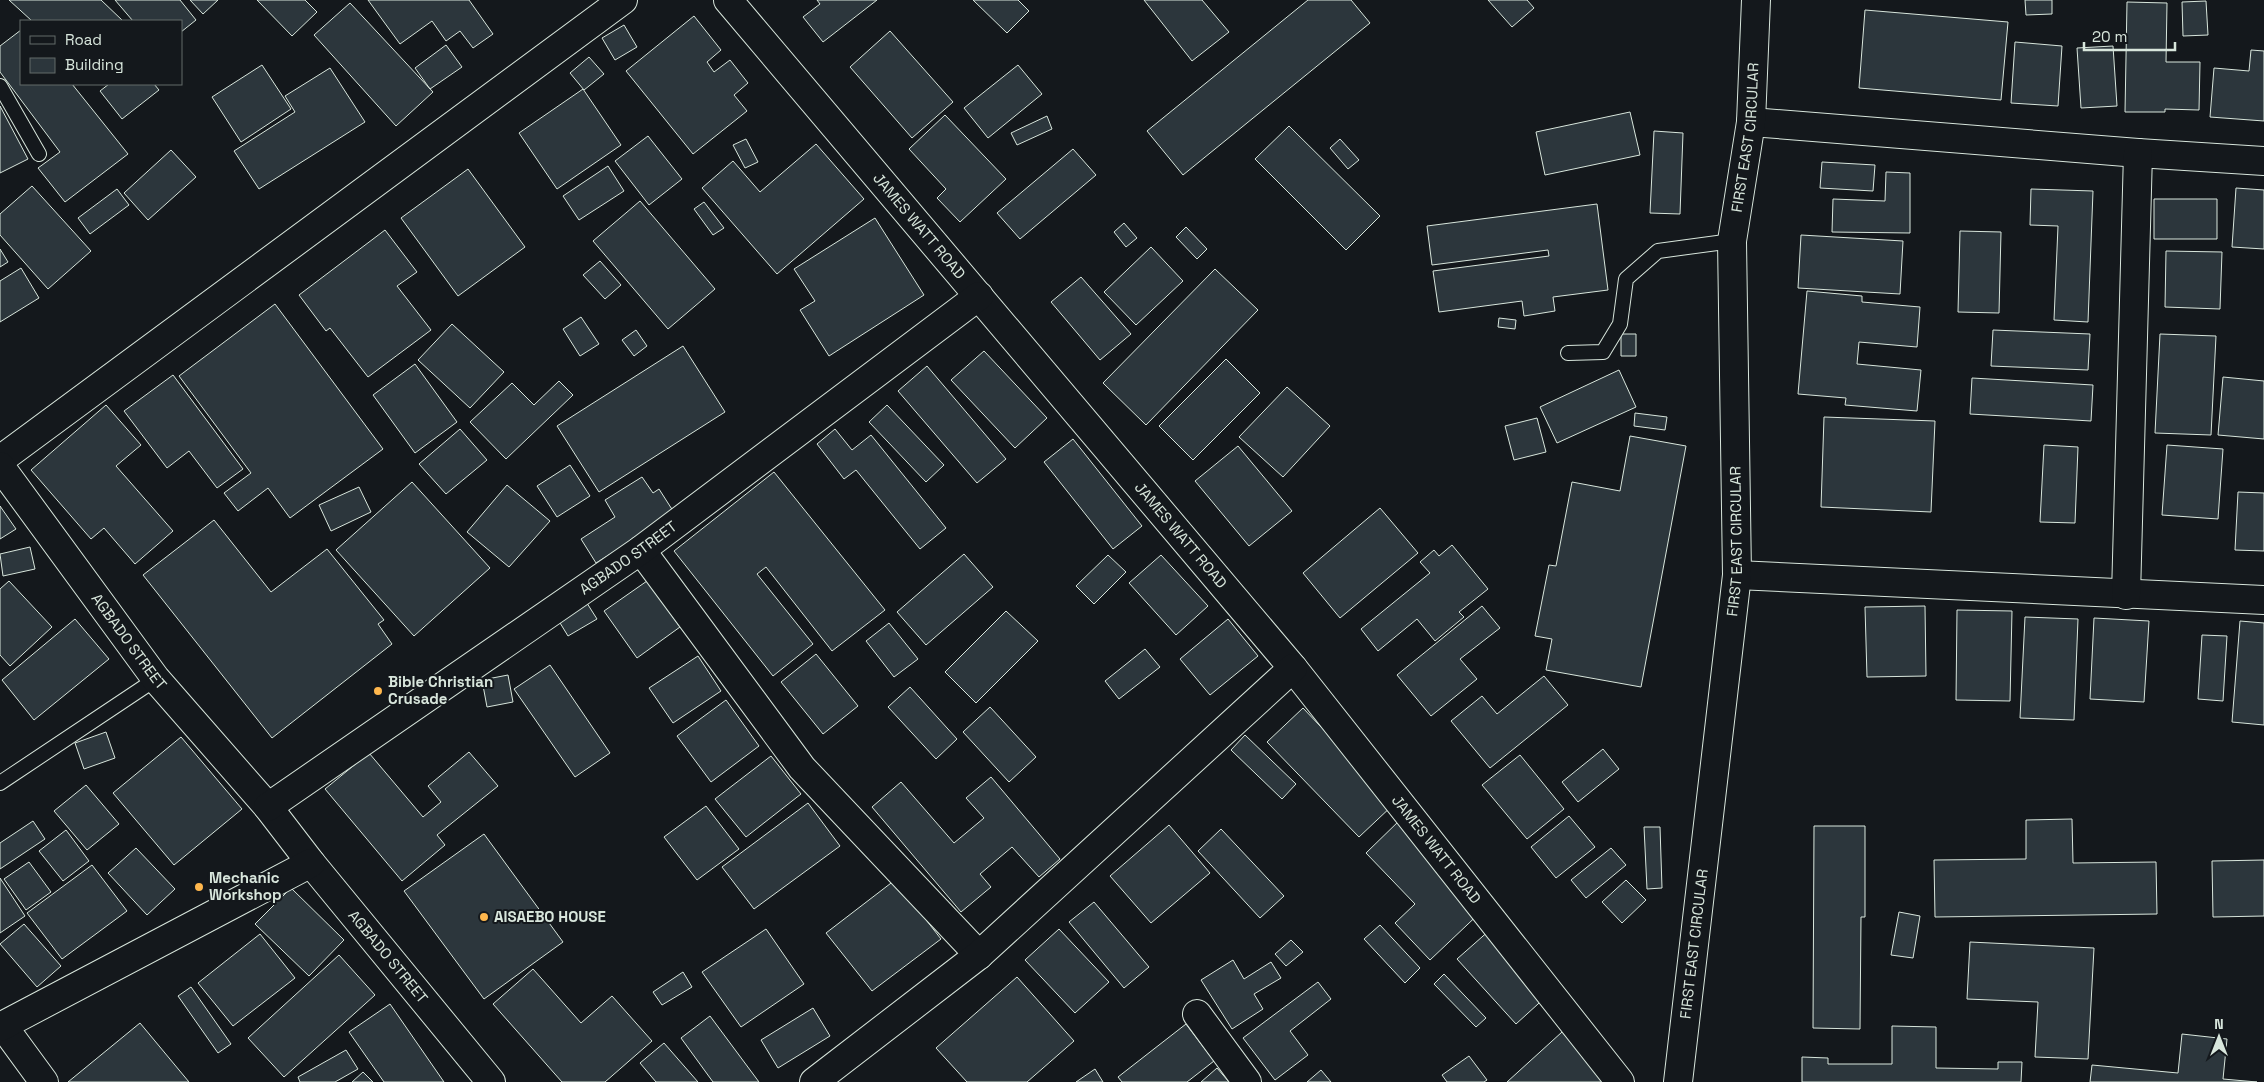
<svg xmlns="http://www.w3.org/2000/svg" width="2264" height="1082" viewBox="0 0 2264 1082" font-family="'Space Grotesk',sans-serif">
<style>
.building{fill:#2c363c;stroke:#d8e6dc}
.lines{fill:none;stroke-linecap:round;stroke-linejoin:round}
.lane-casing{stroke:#d8e6dc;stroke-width:16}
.street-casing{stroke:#d8e6dc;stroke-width:30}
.secondary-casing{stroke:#d8e6dc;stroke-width:30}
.lane{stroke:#14181c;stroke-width:14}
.street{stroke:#14181c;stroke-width:28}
.secondary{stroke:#14181c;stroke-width:28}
.poi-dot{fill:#ffb74d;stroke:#14181c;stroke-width:2}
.labels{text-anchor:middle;stroke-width:4;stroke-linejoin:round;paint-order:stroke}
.street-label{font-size:15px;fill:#d8e6dc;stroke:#14181c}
.poi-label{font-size:15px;font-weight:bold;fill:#d8e6dc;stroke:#14181c;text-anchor:start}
</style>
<rect width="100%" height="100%" fill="#14181c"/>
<path class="building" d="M 9,0 L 101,0 L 123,21 L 32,21 Z
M 115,0 L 180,0 L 196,20 L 181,32 L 181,21 L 133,21 Z
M 190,0 L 218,0 L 203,14 Z
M 257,0 L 305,0 L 317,12 L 292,36 Z
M 368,0 L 469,0 L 493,34 L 473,48 L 460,31 L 446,41 L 432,21 L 400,44 Z
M 817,0 L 877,0 L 823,42 L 803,17 L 820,4 Z
M 973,0 L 1018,0 L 1029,11 L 1007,33 Z
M 1144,0 L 1202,0 L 1229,32 L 1192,61 Z
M 1308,0 L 1351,0 L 1370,23 L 1183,175 L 1147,131 Z
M 1488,0 L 1527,0 L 1534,8 L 1512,27 Z
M 2025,0 L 2052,0 L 2052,14 L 2026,15 Z
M 2206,1 L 2208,35 L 2183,36 L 2182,2 Z
M 2127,2 L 2167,3 L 2166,62 L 2200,62 L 2199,110 L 2165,109 L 2165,112 L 2125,112 Z
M 350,3 L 433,92 L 396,126 L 314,35 Z
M 1865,10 L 2008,22 L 2001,100 L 1859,88 Z
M 694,16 L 721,50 L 707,62 L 714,72 L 730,60 L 748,83 L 734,95 L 747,111 L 693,154 L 626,71 Z
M 624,25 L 637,47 L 615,60 L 602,38 Z
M 21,30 L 21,84 L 72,84 L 128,154 L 65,202 L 38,168 L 60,152 L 0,72 L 0,46 Z
M 890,31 L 953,102 L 912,138 L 850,67 Z
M 2015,42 L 2062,46 L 2058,106 L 2011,103 Z
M 446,45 L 462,67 L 430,89 L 415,68 Z
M 2113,46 L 2117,106 L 2081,108 L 2077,48 Z
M 2251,50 L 2264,51 L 2264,121 L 2210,117 L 2214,68 L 2249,71 Z
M 589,57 L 604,74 L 584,90 L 570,73 Z
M 262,65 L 291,109 L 241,142 L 212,97 Z
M 1018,65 L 1042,94 L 988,138 L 964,108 Z
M 330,68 L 365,122 L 259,189 L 234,151 L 295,112 L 285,96 Z
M 109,84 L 154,84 L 159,90 L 122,119 L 100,91 Z
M 583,89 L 621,145 L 557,189 L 519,133 Z
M 0,106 L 28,159 L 0,173 Z
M 1630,112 L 1640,155 L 1545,175 L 1536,132 Z
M 945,115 L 1006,179 L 960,222 L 937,198 L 946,189 L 909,149 Z
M 1047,116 L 1052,129 L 1017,145 L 1011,133 Z
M 1289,126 L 1380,216 L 1346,250 L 1255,159 Z
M 1654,131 L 1683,133 L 1680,214 L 1650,213 Z
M 648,136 L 682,179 L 649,205 L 615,161 Z
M 746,139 L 758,162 L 745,168 L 733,145 Z
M 1340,139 L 1359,160 L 1348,169 L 1330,148 Z
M 816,144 L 864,199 L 777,274 L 702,188 L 733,161 L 760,192 Z
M 1073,149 L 1096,175 L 1020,239 L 997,213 Z
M 171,150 L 196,177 L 148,220 L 124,193 Z
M 1822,162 L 1875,165 L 1873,191 L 1820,188 Z
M 608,166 L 624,191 L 579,220 L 563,196 Z
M 468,169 L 525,247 L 458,296 L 401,218 Z
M 1886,172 L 1910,173 L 1910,233 L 1832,232 L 1833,199 L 1885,201 Z
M 32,186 L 91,251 L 48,289 L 0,235 L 0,214 Z
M 2236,188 L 2264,190 L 2264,249 L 2232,247 Z
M 117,189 L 129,205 L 90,234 L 78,218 Z
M 2031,189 L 2093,191 L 2088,322 L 2054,320 L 2058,226 L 2030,225 Z
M 2154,199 L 2217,199 L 2217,239 L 2154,239 Z
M 640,201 L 715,289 L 668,329 L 593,241 Z
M 704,202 L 724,228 L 713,235 L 694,209 Z
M 1597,204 L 1608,290 L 1553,297 L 1555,311 L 1524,316 L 1522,301 L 1439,312 L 1433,271 L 1549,256 L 1548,250 L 1432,265 L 1427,226 Z
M 875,218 L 924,295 L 829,356 L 800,310 L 815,301 L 794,269 Z
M 1124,223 L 1137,238 L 1126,247 L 1114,232 Z
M 1186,227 L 1207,249 L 1197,259 L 1176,237 Z
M 385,230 L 417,272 L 397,286 L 431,330 L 368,377 L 330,328 L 326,331 L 299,295 Z
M 1960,231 L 2001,232 L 1999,313 L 1958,312 Z
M 1801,235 L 1903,241 L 1900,294 L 1798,288 Z
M 1151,247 L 1183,281 L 1136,325 L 1104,292 Z
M 0,249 L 8,262 L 0,267 Z
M 2166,251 L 2222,252 L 2220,309 L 2165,307 Z
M 600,261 L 621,285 L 605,299 L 583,275 Z
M 21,268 L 39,298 L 0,322 L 0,281 Z
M 1215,269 L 1258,310 L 1146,425 L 1103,383 Z
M 1081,277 L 1131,334 L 1100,360 L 1051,302 Z
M 1807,291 L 1862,296 L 1862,302 L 1920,307 L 1917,347 L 1859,342 L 1857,364 L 1921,370 L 1917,411 L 1845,405 L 1846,398 L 1798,394 Z
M 275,304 L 383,449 L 290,518 L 268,488 L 238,511 L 224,493 L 251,473 L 179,376 Z
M 581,317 L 599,344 L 580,356 L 563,329 Z
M 1499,318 L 1516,320 L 1515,329 L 1498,327 Z
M 452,324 L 504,372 L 470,408 L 418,360 Z
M 636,330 L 647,346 L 634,356 L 622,340 Z
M 1993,330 L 2090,334 L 2088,370 L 1991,366 Z
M 1621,334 L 1636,334 L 1636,356 L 1621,356 Z
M 2160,334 L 2216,336 L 2211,435 L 2155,433 Z
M 683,346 L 725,412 L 599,492 L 557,426 Z
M 984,351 L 1047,418 L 1015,448 L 951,380 Z
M 1226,359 L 1260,393 L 1193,460 L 1159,426 Z
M 415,364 L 457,422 L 415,453 L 373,395 Z
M 927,366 L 1006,459 L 977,483 L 898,391 Z
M 1619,370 L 1636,407 L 1557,443 L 1540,407 Z
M 173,375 L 243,469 L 217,488 L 189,451 L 167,468 L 124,411 Z
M 2223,377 L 2264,381 L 2264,439 L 2218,435 Z
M 1972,378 L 2093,385 L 2091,421 L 1970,414 Z
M 559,381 L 573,395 L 506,459 L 470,422 L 512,383 L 534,405 Z
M 1287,387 L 1330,426 L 1283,477 L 1239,437 Z
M 106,405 L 141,445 L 116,466 L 173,531 L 135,564 L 104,528 L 91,539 L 31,470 Z
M 887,405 L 944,465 L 926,482 L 869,422 Z
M 1635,413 L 1667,417 L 1665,430 L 1634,426 Z
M 1824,417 L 1935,421 L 1931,512 L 1821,507 Z
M 1537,418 L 1546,452 L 1514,460 L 1505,426 Z
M 460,429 L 487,460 L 446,494 L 419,464 Z
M 835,429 L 852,450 L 871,435 L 946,528 L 920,549 L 856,470 L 844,479 L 817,444 Z
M 1630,436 L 1686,446 L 1641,687 L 1546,670 L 1552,639 L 1535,636 L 1549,565 L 1556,566 L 1572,482 L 1620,491 Z
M 1073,439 L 1142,526 L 1113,549 L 1044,462 Z
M 2044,445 L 2078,447 L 2075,523 L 2040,522 Z
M 2167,445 L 2223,449 L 2218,519 L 2162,515 Z
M 1238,446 L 1292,511 L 1249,546 L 1195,481 Z
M 570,465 L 590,496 L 557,517 L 537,486 Z
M 774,472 L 885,610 L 832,651 L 766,567 L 757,574 L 813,644 L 773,676 L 674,551 Z
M 642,477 L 653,493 L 659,489 L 675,514 L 596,563 L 581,539 L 615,517 L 605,500 Z
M 412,482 L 490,568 L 414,636 L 336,550 Z
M 507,485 L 550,521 L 509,567 L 467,532 Z
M 359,487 L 371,512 L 331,531 L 319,505 Z
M 2238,492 L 2264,493 L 2264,551 L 2235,550 Z
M 0,506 L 16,529 L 0,539 Z
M 1380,508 L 1418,553 L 1340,618 L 1303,573 Z
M 214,520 L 271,592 L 327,549 L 384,620 L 378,624 L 392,644 L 272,738 L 143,575 Z
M 1452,545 L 1488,589 L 1459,612 L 1464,617 L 1435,641 L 1417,619 L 1378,651 L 1361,629 L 1430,573 L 1420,562 L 1434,550 L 1439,556 Z
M 30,547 L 35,569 L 3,576 L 0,554 Z
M 964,554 L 993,587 L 926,645 L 897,612 Z
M 1108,555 L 1126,572 L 1094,604 L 1076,586 Z
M 1161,555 L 1208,606 L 1176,635 L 1129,583 Z
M 9,581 L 52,627 L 10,666 L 0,655 L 0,589 Z
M 647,581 L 680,627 L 637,658 L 604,611 Z
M 585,600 L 597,619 L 568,636 L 557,618 Z
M 1482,606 L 1500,628 L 1460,659 L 1477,679 L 1431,716 L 1397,675 Z
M 1925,606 L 1926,676 L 1867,677 L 1865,607 Z
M 1957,610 L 2012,611 L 2010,701 L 1956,700 Z
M 1006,611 L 1038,641 L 976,703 L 945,672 Z
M 2025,617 L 2078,619 L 2074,720 L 2020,718 Z
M 2094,618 L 2149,621 L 2144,702 L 2090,699 Z
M 75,619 L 109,659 L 34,720 L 2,680 Z
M 1228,619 L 1258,656 L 1210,695 L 1180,659 Z
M 2240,621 L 2264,623 L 2264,725 L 2232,722 Z
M 889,623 L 918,659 L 894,677 L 866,641 Z
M 2202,635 L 2227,636 L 2223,701 L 2198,699 Z
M 1145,649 L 1160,667 L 1119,699 L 1105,681 Z
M 816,654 L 858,706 L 823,734 L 781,682 Z
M 698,656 L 721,691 L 673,723 L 649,688 Z
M 550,665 L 610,753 L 575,777 L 514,689 Z
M 508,675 L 513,702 L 487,707 L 482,680 Z
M 1544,676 L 1568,705 L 1490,768 L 1451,721 L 1482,696 L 1497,714 Z
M 910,687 L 957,739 L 936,759 L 888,707 Z
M 726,700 L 759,746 L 711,782 L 677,736 Z
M 990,707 L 1036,757 L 1009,782 L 963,732 Z
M 1303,708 L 1394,804 L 1359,837 L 1267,742 Z
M 106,732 L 115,758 L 84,769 L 75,743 Z
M 1245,735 L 1296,784 L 1282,799 L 1231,750 Z
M 181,737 L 242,809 L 174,865 L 113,793 Z
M 1603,749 L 1619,769 L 1578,802 L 1562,782 Z
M 469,752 L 498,786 L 437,835 L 445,845 L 402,881 L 325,789 L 369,753 L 423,817 L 441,802 L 428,786 Z
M 1520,755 L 1564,809 L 1527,839 L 1482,785 Z
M 771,756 L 801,794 L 746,837 L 715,799 Z
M 991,777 L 1060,859 L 1039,877 L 1012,847 L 980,874 L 991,887 L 961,912 L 872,807 L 901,782 L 954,843 L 984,818 L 966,798 Z
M 86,785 L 119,824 L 87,850 L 54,811 Z
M 808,803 L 840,846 L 754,909 L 722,867 Z
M 706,806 L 739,849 L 697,880 L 664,837 Z
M 1569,816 L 1595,847 L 1556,878 L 1531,847 Z
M 1402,818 L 1486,907 L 1430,960 L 1395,923 L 1415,904 L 1366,853 Z
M 2072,819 L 2073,863 L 2156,862 L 2157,914 L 1935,917 L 1934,860 L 2026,859 L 2026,820 Z
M 33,821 L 45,839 L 0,869 L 0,843 Z
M 1169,825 L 1210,873 L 1151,923 L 1110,876 Z
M 1814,826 L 1865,826 L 1865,917 L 1861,917 L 1860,1029 L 1813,1028 Z
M 1644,827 L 1660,827 L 1662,888 L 1647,889 Z
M 1221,829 L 1284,896 L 1260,918 L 1198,851 Z
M 66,830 L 89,861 L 63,881 L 39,851 Z
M 484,834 L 563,942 L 484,999 L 404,891 Z
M 136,848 L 175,889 L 147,915 L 108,873 Z
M 1611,848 L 1626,865 L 1586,898 L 1571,880 Z
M 2264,860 L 2264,916 L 2213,917 L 2212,861 Z
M 29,862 L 51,892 L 26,910 L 4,879 Z
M 92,865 L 127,911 L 62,959 L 27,913 Z
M 0,878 L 25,916 L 0,933 Z
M 895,880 L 941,939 L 872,991 L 826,933 Z
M 1626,880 L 1646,900 L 1622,923 L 1602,902 Z
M 291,888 L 344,940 L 309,976 L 255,924 Z
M 1094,902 L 1149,967 L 1124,988 L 1069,922 Z
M 1899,912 L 1920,916 L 1913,958 L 1891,955 Z
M 24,924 L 61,966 L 37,987 L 0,944 Z
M 1380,925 L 1420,968 L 1405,983 L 1364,939 Z
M 766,929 L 804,984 L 741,1027 L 702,972 Z
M 1059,929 L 1109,982 L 1075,1013 L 1025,960 Z
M 1491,929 L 1549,994 L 1516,1024 L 1457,959 Z
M 260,934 L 295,978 L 233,1026 L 198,983 Z
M 1291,940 L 1303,952 L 1286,966 L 1275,954 Z
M 1970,942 L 2094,948 L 2088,1059 L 2035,1057 L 2038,1002 L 1967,999 Z
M 339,955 L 375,995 L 284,1077 L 248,1038 Z
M 1233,960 L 1244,979 L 1271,962 L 1281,978 L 1254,994 L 1263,1009 L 1232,1029 L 1201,980 Z
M 533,969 L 581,1023 L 612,996 L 652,1041 L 605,1082 L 562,1082 L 493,1004 Z
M 683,972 L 692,987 L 662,1005 L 653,992 Z
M 1444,974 L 1486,1018 L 1476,1027 L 1434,984 Z
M 1017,977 L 1074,1041 L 1027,1082 L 967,1082 L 936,1048 Z
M 1318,982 L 1331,999 L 1290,1031 L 1308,1055 L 1275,1080 L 1243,1038 Z
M 191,987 L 231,1044 L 218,1053 L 178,996 Z
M 390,1004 L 444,1082 L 384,1082 L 349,1032 Z
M 813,1008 L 830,1036 L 778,1068 L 761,1040 Z
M 710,1016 L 759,1082 L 713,1082 L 681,1038 Z
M 140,1023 L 189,1082 L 68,1082 Z
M 1186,1024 L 1214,1061 L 1187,1082 L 1122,1082 L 1118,1077 Z
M 1892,1026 L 1936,1027 L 1936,1068 L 1998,1069 L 1998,1062 L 2022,1062 L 2021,1082 L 1802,1082 L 1802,1057 L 1828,1058 L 1828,1064 L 1892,1064 Z
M 1562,1032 L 1607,1082 L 1507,1082 Z
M 2182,1034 L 2227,1039 L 2223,1079 L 2257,1082 L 2090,1082 L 2092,1065 L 2178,1073 Z
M 664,1043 L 698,1082 L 656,1082 L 640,1063 Z
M 346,1050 L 358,1069 L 335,1082 L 300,1082 L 298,1077 Z
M 1469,1056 L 1487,1080 L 1484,1082 L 1447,1082 L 1442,1075 Z
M 1217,1068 L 1229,1082 L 1201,1082 Z
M 1095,1069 L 1103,1082 L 1076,1082 Z
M 1321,1070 L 1331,1082 L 1307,1082 Z
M 363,1072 L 373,1082 L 352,1082 Z"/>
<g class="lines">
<defs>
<path id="lane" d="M 0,86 L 39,154
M 1568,353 L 1603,352 L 1620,324 L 1626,279 L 1658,251 L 1732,241
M 0,783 L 156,679"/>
<g id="street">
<path id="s1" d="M 728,0 L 1293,668 L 1620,1082"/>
<path d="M 1751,122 L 2138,153 L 2264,161"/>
<path d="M 0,460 L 623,0"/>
<path id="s2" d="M 0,466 L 156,679 L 268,807 L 311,863 L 491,1082"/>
<path d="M 641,550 L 802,768 L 979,955"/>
<path d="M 1737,575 L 2264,600"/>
<path d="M 2126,595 L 2138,153"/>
<path id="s3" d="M 268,807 L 641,550 L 979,296"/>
<path d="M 1197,1014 L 1247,1082"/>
<path d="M 3,1026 L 44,1082"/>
<path d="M 0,1027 L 311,863"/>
<path d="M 814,1082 L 979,955 L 1293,668"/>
</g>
<g id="secondary">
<path id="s4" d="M 1678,1082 L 1737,575 L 1732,241 L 1751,122 L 1756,0"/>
</g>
</defs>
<use href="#lane" class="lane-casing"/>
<use href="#street" class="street-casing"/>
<use href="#secondary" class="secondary-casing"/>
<use href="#lane" class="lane"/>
<use href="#street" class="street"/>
<use href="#secondary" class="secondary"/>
</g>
<g class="poi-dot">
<circle cx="378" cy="691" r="5"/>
<circle cx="199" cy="887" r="5"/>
<circle cx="484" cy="917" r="5"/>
</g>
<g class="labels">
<g class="street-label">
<text dy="5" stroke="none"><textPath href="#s4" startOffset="949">FIRST EAST CIRCULAR</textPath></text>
<text dy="5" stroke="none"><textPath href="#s1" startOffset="296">JAMES WATT ROAD</textPath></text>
<text dy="5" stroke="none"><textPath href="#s1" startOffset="701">JAMES WATT ROAD</textPath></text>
<text dy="5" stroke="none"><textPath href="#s4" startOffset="544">FIRST EAST CIRCULAR</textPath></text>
<text dy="5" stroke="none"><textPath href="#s3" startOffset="438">AGBADO STREET</textPath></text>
<text dy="5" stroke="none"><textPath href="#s2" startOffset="218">AGBADO STREET</textPath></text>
<text dy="5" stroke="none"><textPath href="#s1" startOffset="1106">JAMES WATT ROAD</textPath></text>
<text dy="5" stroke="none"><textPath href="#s4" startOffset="139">FIRST EAST CIRCULAR</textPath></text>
<text dy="5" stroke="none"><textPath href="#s2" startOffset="626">AGBADO STREET</textPath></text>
</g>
<g class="poi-label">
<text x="388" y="687">Bible Christian<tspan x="388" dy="17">Crusade</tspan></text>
<text x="209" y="883">Mechanic<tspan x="209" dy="17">Workshop</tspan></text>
<text x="494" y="922">AISAEBO HOUSE</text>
</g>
</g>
<rect x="20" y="20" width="162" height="65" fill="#14181c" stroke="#626a69"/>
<rect x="30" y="36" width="25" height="8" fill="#14181c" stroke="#626a69"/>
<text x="65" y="45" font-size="15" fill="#d8e6dc">Road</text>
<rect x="30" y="58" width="25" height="15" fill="#2c363c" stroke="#626a69"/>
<text x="65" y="70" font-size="15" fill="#d8e6dc">Building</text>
<g transform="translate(2219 1037)" stroke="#14181c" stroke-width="4" paint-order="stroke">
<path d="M0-4L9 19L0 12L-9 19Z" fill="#d8e6dc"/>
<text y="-8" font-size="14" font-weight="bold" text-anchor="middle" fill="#d8e6dc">N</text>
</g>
<path d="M2084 42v8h91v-8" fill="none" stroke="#d8e6dc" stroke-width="2.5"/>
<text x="2092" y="42" font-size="15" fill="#d8e6dc" stroke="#14181c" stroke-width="4" paint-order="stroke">20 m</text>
</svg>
